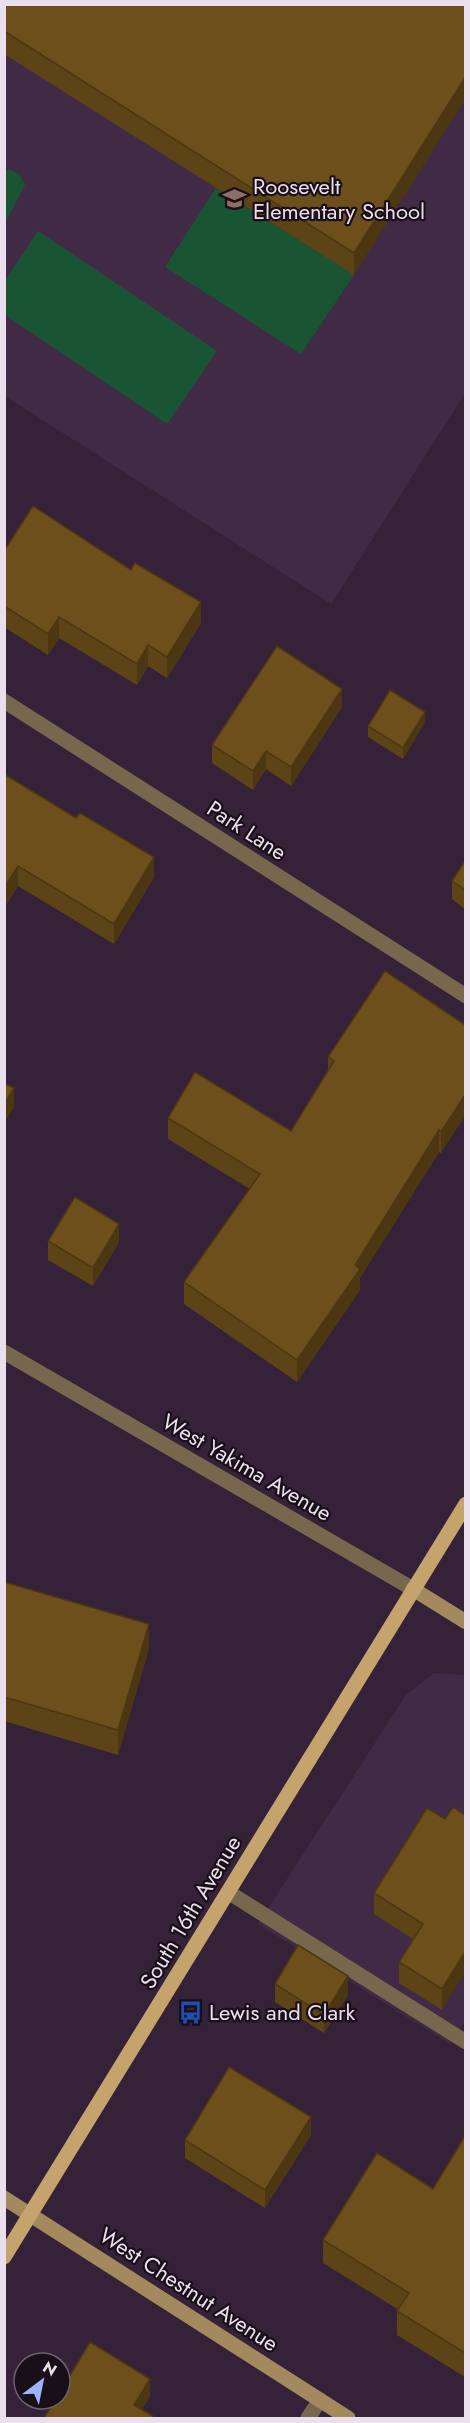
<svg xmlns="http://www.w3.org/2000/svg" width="470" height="2423" viewBox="0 0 470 2423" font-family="Jost,sans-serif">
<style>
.built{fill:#402a46}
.green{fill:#1a5533}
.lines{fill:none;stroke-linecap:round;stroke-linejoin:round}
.lane{stroke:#77684d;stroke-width:15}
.street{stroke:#77684d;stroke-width:15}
.secondary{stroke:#a28a5e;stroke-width:15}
.primary{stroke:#c4a46c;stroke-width:15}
.wall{fill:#5d4416}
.shaded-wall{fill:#4c3712}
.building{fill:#6c4f1a;stroke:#4c3712;stroke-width:1.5}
.labels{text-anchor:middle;stroke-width:4.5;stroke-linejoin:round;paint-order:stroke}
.poi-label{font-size:22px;fill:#ebdeed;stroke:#180f19;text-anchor:start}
.street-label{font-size:22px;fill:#ebdeed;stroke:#180f19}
</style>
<rect width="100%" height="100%" fill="#352239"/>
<path class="built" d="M 4,5 L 465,5 L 465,393 L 331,604 L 5,396 Z
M 434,1673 L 465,1675 L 466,2019 L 450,2044 L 258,1924 L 406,1695 Z"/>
<path class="green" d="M 9,169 L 20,175 L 25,185 L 5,223 L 5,172 Z
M 216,188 L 354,275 L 301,354 L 165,267 Z
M 38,231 L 217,351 L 167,424 L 5,315 L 5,281 Z"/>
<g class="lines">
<path class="lane" d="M 228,1892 L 466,2042
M 308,2418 L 320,2400"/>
<path class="street" d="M 4,701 L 466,996
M 4,1352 L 413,1589"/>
<path class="secondary" d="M 413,1589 L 466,1622
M 4,2198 L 348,2418"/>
<path class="primary" d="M 4,2257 L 466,1504"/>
</g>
<path class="wall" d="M 4,4 L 465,4 L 354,275 L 4,54 Z
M 4,551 L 201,623 L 167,678 L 148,666 L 137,685 L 59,638 L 48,655 L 4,627 Z
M 342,707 L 291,786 L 266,769 L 253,790 L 212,763 L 212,745 Z
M 425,722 L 403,759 L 368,737 L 368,726 Z
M 4,774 L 154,877 L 114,944 L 18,886 L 4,908 Z
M 465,861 L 465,909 L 452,899 L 452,881 Z
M 465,1025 L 441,1153 L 439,1152 L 360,1278 L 360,1290 L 297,1382 L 184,1304 L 184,1282 L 250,1189 L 168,1139 L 168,1118 L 291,1131 L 328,1071 L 328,1057 Z
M 48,1241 L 119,1242 L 93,1286 L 48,1260 Z
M 4,1582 L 149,1648 L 118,1755 L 4,1721 Z
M 445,1819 L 442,2010 L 399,1983 L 399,1962 L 413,1939 L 374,1914 L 374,1893 Z
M 275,1984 L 348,1995 L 324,2033 L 275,2002 Z
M 311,2135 L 265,2208 L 185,2158 L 185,2140 Z
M 465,2136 L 465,2377 L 397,2335 L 397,2311 L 399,2310 L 323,2263 L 323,2240 L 433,2189 Z"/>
<path class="shaded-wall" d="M 465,78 L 465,100 L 354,275 L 354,253 Z
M 201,602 L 201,623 L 167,678 L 167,657 Z
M 59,617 L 59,638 L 48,655 L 48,634 Z
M 148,645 L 148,666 L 137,685 L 137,664 Z
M 342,689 L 342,707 L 291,786 L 291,767 Z
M 425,712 L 425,722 L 403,759 L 403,748 Z
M 266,751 L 266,769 L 253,790 L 253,771 Z
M 154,857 L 154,877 L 114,944 L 114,924 Z
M 18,866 L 18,886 L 4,908 L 4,888 Z
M 14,1088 L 14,1107 L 4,1123 L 4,1105 Z
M 465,1095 L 465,1116 L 441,1153 L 441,1132 Z
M 439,1130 L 439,1152 L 360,1278 L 360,1290 L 297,1382 L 297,1360 Z
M 119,1224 L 119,1242 L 93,1286 L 93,1268 Z
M 149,1624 L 149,1648 L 118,1755 L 118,1730 Z
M 465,1952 L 465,1973 L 442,2010 L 442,1989 Z
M 348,1976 L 348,1995 L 324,2033 L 324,2015 Z
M 311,2117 L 311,2135 L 265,2208 L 265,2190 Z
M 150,2379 L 150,2397 L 137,2418 L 134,2405 Z"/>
<path class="building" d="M 4,4 L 465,4 L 465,78 L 354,253 L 4,31 Z
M 33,506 L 131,570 L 135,563 L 201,602 L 167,657 L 148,645 L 137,664 L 59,617 L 48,634 L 4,606 L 4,551 Z
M 277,646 L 342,689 L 291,767 L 266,751 L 253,771 L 212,745 Z
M 390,690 L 425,712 L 403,748 L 368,726 Z
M 4,774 L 76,818 L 80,813 L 154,857 L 114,924 L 18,866 L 4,888 Z
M 465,861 L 465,890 L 452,881 Z
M 385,971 L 465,1025 L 465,1095 L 441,1132 L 439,1130 L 355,1265 L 360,1269 L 297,1360 L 184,1282 L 260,1174 L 168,1118 L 195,1072 L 291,1131 L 334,1061 L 328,1057 Z
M 4,1083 L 14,1088 L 4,1105 Z
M 75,1197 L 119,1224 L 93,1268 L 48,1241 Z
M 4,1582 L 149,1624 L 118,1730 L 4,1697 Z
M 453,1807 L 465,1815 L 465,1952 L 442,1989 L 399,1962 L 423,1924 L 374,1893 L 427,1808 L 445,1819 Z
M 298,1945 L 348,1976 L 324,2015 L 275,1984 Z
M 229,2067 L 311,2117 L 265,2190 L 185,2140 Z
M 465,2136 L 465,2353 L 397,2311 L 409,2293 L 323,2240 L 377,2153 L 433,2189 Z
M 90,2342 L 150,2379 L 134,2405 L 156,2418 L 44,2418 L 56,2399 L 60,2399 L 60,2392 Z"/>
<defs>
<symbol id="school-bare" viewBox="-9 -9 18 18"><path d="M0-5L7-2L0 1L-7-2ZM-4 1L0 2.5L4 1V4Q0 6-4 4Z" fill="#8d6e63" stroke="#180f19" stroke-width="2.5" paint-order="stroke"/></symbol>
<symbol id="bus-bare" viewBox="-9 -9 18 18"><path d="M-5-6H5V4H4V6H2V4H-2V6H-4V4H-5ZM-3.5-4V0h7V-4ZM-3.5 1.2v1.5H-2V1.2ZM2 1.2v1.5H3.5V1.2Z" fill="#1a4fb4" stroke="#180f19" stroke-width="2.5" paint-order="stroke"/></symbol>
</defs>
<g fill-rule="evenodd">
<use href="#school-bare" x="218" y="182" width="33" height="33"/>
<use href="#bus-bare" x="174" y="1996" width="33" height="33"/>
</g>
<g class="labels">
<g class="poi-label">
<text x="253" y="194">Roosevelt<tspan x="253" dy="25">Elementary School</tspan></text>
<text x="209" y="2020">Lewis and Clark</text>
</g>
<g class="street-label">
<text transform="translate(247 830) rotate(33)" y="8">Park Lane</text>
<text transform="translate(247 1467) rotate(30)" y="8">West Yakima Avenue</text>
<text transform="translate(190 1912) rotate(-59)" y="8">South 16th Avenue</text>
<text transform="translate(189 2289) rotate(33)" y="8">West Chestnut Avenue</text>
</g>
</g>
<rect width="470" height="2423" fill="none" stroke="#ebdeed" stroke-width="12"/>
<g transform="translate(42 2381) rotate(32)"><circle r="28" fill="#180f19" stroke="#6c626e" stroke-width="1.5"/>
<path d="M0-4.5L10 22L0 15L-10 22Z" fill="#9eb3fd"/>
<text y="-9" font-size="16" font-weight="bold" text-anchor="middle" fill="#ebdeed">N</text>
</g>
</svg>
